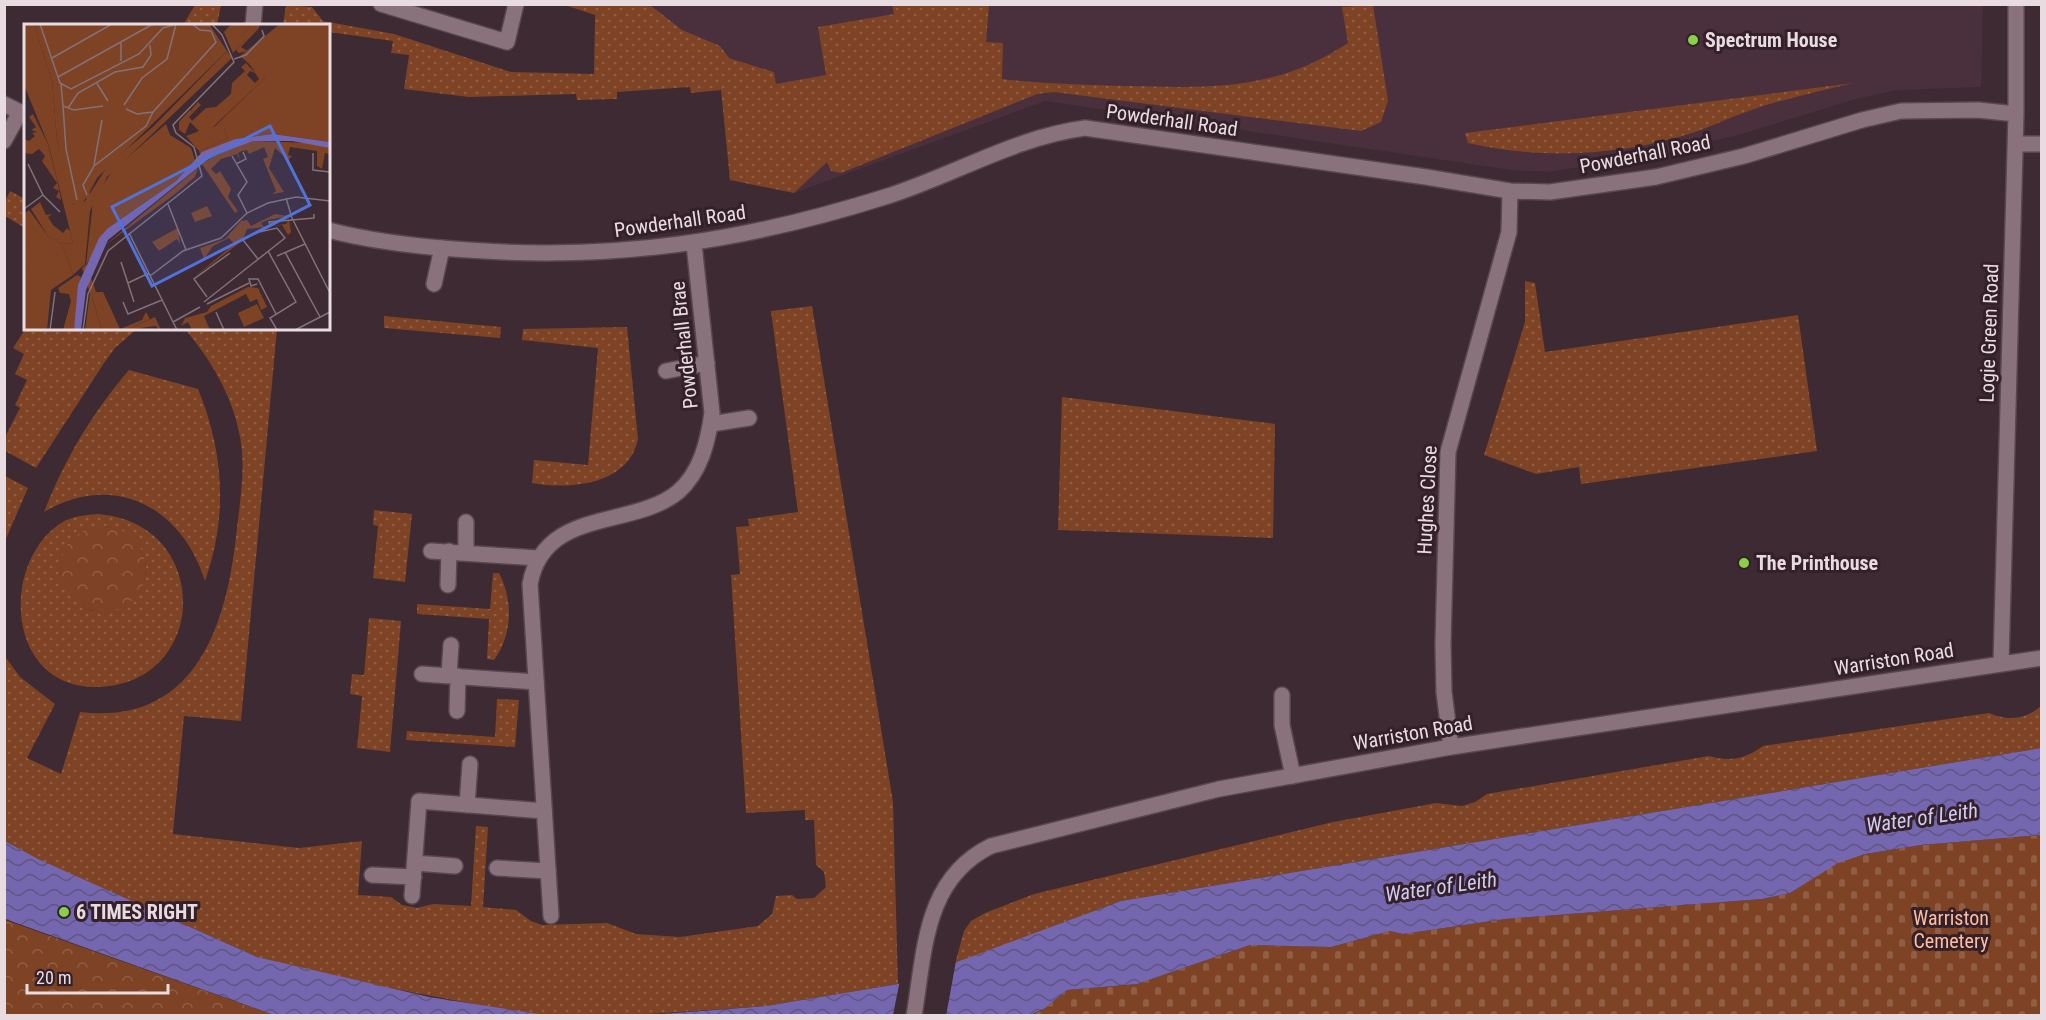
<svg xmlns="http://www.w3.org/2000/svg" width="2046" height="1020" viewBox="0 0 2046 1020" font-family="'Roboto Condensed',sans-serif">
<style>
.built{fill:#4a303c}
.grass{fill:url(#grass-dots);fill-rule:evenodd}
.cemetery{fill:url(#cemetery-stones)}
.park{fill:url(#park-crowns)}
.water{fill:url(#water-waves)}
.pier{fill:#3d2a33}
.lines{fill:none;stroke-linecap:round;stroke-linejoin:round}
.lane-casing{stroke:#57474e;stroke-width:18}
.street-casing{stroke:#57474e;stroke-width:18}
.lane{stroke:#89727c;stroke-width:15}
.street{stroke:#89727c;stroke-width:15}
.poi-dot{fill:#88cf4a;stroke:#332029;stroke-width:2}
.labels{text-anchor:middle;stroke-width:6;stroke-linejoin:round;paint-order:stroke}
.poi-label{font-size:20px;font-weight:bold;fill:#e9dce1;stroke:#332029;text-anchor:start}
.street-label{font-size:20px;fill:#e9dce1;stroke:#332029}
.park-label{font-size:20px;fill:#febd9e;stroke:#332029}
.water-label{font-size:21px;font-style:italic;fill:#d1cbf4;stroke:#332029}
.inset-road{fill:none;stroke:#827179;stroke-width:1.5}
.view{fill:#5072da;fill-opacity:0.15;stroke:#5072da;stroke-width:3}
.inset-edge{fill:none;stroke:#e9dce1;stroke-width:3}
</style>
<defs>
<pattern id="grass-dots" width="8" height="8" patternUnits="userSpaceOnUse" patternTransform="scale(1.5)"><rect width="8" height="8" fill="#7e4324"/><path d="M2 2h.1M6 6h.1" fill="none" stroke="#905e44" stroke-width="1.8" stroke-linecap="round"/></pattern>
<pattern id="cemetery-stones" width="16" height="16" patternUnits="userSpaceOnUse" patternTransform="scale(1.5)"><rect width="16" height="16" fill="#7e4324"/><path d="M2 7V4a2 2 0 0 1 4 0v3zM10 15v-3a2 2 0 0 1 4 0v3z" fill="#905e44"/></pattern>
<pattern id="park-crowns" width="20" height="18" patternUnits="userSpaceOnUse" patternTransform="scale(1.5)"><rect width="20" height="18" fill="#7e4324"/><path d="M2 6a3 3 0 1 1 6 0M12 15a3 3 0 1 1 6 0" fill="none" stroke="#905e44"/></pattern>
<pattern id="water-waves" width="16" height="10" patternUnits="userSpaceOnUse" patternTransform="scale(1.5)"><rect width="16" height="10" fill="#7566b0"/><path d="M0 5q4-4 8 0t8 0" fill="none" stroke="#60567f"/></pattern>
</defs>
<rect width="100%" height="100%" fill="#3d2a33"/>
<path class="built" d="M 565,5 L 1983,5 L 1981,87 L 1897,90 L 1856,99 L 1738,135 L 1651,156 L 1548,172 L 1511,170 L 1045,101 L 794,193 L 774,72 Z"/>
<path class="grass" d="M 195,5 L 221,5 L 217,25 L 183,25 Z
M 286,5 L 312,7 L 323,21 L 394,34 L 511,72 L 594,74 L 595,15 L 565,5 L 650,5 L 682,30 L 720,46 L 729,58 L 774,72 L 776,84 L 826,75 L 818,27 L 894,14 L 892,5 L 989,5 L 986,42 L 1003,43 L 1002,79 C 1044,84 1086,85 1129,86 C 1212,88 1275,91 1348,43 L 1342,7 L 1373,5 L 1388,101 L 1381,122 L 1361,131 L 1054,92 L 1037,94 L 841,173 L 831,171 L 827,162 L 794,193 L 730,180 L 721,90 L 691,93 L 690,87 L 617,92 L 617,99 L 577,100 L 576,94 L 469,97 L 404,89 L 409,55 L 391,53 L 393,41 L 329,32 L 328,26 L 283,25 Z
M 1853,83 C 1818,92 1781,99 1746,112 C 1729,118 1712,126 1695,132 C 1623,156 1542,160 1468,143 L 1465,133 Z
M 10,191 L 25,199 L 25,228 L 5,216 L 5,201 Z
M 1525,281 L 1535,283 L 1545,352 L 1798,315 L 1817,451 L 1581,484 L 1579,467 L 1536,474 L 1484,455 L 1525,322 Z
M 812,306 L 893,802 L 898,984 L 766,1006 L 636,1015 L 545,1016 L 500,1009 L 337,978 L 257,957 L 37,859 L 5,841 L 4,655 L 20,677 L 55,704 L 27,758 L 61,774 L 80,712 C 198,726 228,621 237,527 C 241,496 246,462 239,432 C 231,393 210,359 185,329 L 277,329 L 241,721 L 184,716 L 173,834 L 299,848 L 362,841 L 358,895 L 391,897 L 402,905 L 417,908 L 433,904 L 471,906 L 476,826 L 488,827 L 483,907 L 516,910 L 531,921 L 542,925 L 607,923 L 636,934 L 680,937 L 758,926 L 772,914 L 776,896 L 792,895 L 797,899 L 814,898 L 826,887 L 824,872 L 816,865 L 814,820 L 805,820 L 805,810 L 746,813 L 731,575 L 740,574 L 736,527 L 749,526 L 748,519 L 798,512 L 771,311 Z
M 384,316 L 501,327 L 500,338 L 384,328 Z
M 627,327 L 638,439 C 629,485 570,490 532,483 L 534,460 L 588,465 L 598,348 L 522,340 L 523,329 Z
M 26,328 L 137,329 L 115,348 L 104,363 L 36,468 L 5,451 L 5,437 L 20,408 L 15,405 L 27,380 L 15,374 L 24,354 L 13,348 Z
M 129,370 L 198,389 C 224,452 228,516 205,581 C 182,507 114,471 44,512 C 65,459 92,413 129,370 Z
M 1062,397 L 1275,424 L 1273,538 L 1058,530 Z
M 5,476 L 28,488 L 5,541 Z
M 374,510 L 412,514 L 405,582 L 373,578 L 378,526 L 373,525 Z
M 97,514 C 214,522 210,686 96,687 C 3,687 0,556 66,520 C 76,516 87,515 97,514 ZM 105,526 C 162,535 158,609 101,611 C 91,612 82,608 76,600 C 68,589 61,582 60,568 Z
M 493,573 L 499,573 C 513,600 513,634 494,660 L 487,659 L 489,619 L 417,614 L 417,604 L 490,609 Z
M 369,618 L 401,621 L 390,752 L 357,748 L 362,696 L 350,694 L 352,674 L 364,675 Z
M 497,699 L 519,700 L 515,747 L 406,740 L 407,731 L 495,737 Z
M 2041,706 L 2041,748 L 1121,901 L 955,964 L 964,931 L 971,921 L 985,913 L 1034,894 L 1333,822 L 1436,803 L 1462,806 L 1475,802 L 1487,794 L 1709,756 C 1730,762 1745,759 1763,746 L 1989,713 C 2009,721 2025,720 2041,706 Z"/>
<path class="cemetery" d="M 2041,835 L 2041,1015 L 1030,1016 L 1044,1009 L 1067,990 L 1137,984 L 1250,945 L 1331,947 L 1390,931 L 1403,934 L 1505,919 L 1762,899 L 1790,893 L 1838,862 L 1865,854 L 1921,845 Z"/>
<path class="park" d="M60 569a43 43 0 1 1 86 0a43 43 0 1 1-86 0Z
M 4,919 L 8,921 L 274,1015 L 5,1015 Z"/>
<path class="water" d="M 2041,748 L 2041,835 L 1921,845 L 1865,854 L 1838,863 L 1790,893 L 1762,899 L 1505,919 L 1403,934 L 1390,931 L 1331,947 L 1250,945 L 1137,984 L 1067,990 L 1044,1009 L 1030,1015 L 636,1016 L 766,1006 L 898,984 L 1121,901 Z
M 5,841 L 38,859 L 257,957 L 429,997 L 545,1015 L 274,1015 L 5,919 Z"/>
<path class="pier" d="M 956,961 L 946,1016 L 893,1015 L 900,980 Z"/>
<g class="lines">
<defs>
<path id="lane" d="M 381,4 L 507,42 L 516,4
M 4,141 L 20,112
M 2016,144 L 2042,144
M 434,284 L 442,248
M 666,371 L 707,363
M 711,424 L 749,418
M 431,551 L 537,558
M 466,553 L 466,522
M 448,585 L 449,551
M 422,674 L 536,682
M 449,675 L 451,645
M 1282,695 L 1282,725 L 1293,776
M 457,711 L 458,676
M 467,805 L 470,764
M 415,863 L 455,866
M 497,868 L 548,871
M 372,875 L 414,877
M 412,896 L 419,801 L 544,811"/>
<path id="street" d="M 253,26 L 255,4
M 4,104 L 26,115
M 328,230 C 374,242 421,247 468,250 C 617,261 746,241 888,196 C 954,175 1016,137 1085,128 L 1426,177 L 1510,191 L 1550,192 L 1656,177 L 1744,156 L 1862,120 L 1901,111 L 1978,110 L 2016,114
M 2001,663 L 2016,114 L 2016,4
M 1451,747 L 1444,692 L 1443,644 L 1448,452 L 1509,232 L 1510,191
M 551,916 L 530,584 C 544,507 633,529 678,492 C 701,472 708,441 712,413 L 694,244
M 914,1016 C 925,950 924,879 991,846 L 1219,789 L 1451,747 L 2042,658"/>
</defs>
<use href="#lane" class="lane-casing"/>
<use href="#street" class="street-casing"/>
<use href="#lane" class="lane"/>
<use href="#street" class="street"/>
</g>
<g class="poi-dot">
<circle cx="1693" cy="40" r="6"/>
<circle cx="1744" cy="563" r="6"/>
<circle cx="64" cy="912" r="6"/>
</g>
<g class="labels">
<g class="poi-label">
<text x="1705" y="47">Spectrum House</text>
<text x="1756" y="570">The Printhouse</text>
<text x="76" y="919">6 TIMES RIGHT</text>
</g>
<g class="street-label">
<text transform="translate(1172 120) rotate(8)" y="7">Powderhall Road</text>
<text transform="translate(1645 154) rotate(-11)" y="7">Powderhall Road</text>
<text transform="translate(680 221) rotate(-8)" y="7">Powderhall Road</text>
<text transform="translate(1989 333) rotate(-88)" y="7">Logie Green Road</text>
<text transform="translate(684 345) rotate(-96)" y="7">Powderhall Brae</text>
<text transform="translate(1427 500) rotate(-87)" y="7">Hughes Close</text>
<text transform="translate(1894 659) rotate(-9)" y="7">Warriston Road</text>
<text transform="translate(1413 733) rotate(-10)" y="7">Warriston Road</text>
</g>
<g class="park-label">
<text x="1951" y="925">Warriston<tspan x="1951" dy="23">Cemetery</tspan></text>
</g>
<g class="water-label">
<text transform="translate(1922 818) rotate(-8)" y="7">Water of Leith</text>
<text transform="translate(1441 887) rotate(-8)" y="7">Water of Leith</text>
</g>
</g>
<g transform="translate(24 24)">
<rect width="306" height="306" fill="#3d2a33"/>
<path d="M 207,0 L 228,0 L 217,12 L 224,13 L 209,29 L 200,8 ZM 221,33 L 241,54 L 189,103 L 200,104 L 204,114 L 175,127 L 162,112 L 175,107 L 166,98 L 161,110 L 155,106 L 155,98 L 166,86 L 169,88 L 167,86 L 174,78 L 177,81 L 165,93 L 168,97 L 182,84 L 192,83 L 200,76 L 207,70 L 208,59 L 221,47 L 217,43 L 222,39 L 231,49 L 226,47 L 223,51 L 231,59 L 235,55 ZM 9,90 L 24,120 L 32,151 L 37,175 L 37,176 L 32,173 L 35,167 L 29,164 L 33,159 L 18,137 L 21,132 L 15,125 L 8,130 L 0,129 L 0,115 L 5,117 L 11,112 L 8,109 L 13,108 L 7,106 L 12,103 L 5,93 ZM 229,117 L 287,119 L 306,124 L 306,130 L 301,129 L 298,145 L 293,142 L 293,127 L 266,123 L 264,131 L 268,132 L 264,136 L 251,124 L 245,144 L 260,168 L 248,170 L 252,167 L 239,135 L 244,133 L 240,123 L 225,130 L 223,126 L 218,127 L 214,129 L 216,136 L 213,130 L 197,135 L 187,145 L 192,150 L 196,147 L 207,165 L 204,173 L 214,187 L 211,189 L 178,140 L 201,125 ZM 174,144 L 171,153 L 151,170 L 80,222 ZM 16,178 L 22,191 L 28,190 L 24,193 L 29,201 L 39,209 L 43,204 L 46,207 L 49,219 L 38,220 L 24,212 L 7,185 ZM 183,182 L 188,192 L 171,198 L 167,189 ZM 251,190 L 264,192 L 244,196 L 237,199 L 240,203 L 262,200 L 265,196 L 267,208 L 264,211 L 258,201 L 223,205 L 218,217 L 168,255 L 210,220 L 205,214 L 189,222 L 180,235 L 176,224 L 201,215 L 217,197 L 223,196 L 227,202 ZM 154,204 L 156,220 L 153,215 L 135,227 L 128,218 ZM 62,240 L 72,268 L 68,274 L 78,306 L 61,306 L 66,269 L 58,244 ZM 53,251 L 57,253 L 50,306 L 39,306 L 47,277 L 45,270 L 36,269 L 34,264 ZM 224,263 L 234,264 L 243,283 L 237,286 L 233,275 L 226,278 L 222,270 L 180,292 L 186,306 L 168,306 L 164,298 L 157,302 L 161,294 L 183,288 L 187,282 ZM 233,280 L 240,294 L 220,303 L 214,289 ZM 131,293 L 137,306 L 131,302 L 103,306 Z" fill="#7e4324"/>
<path d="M 0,0 L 10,0 L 28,57 L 33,116 L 49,181 L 61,177 L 85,140 L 130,102 L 203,27 L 208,34 L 83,153 L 66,187 L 61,240 L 49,251 L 38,220 L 49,219 L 25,122 L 0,61 ZM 228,0 L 236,0 L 235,4 L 217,23 L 223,27 L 215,29 L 212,26 L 223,14 L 217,12 ZM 72,268 L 79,268 L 96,305 L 118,296 L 122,288 L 126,295 L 103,306 L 78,306 L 68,273 Z" fill="#7e4324"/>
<path d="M 10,0 L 185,0 L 203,27 L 73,154 L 65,169 L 71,172 L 90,145 L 142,100 L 146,111 L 167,124 L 171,136 L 152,157 L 84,204 L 62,241 L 69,177 L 62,174 L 55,183 L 47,179 L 33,116 L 28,57 Z" fill="#7e4324"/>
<path d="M 256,0 L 306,0 L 306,118 L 249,110 L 211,115 L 176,130 L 175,127 L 204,114 L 200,104 L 192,107 L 189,104 L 241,54 L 216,32 ZM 5,186 L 24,212 L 38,220 L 49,251 L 27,266 L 23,306 L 0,306 L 0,190 Z" fill="#7e4324"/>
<path d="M 275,0 L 306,0 L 306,29 L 285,45 L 259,13 ZM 15,216 L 24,232 L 0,246 L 0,225 ZM 25,233 L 35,249 L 8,264 L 0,248 Z" fill="#7e4324"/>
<path d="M 249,110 L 306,118 L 306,124 L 268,117 L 229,117 L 187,133 L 84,216 L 62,266 L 57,306 L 50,306 L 54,261 L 75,214 L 84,204 L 152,157 L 178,128 L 211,115 Z" fill="#7566b0"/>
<path class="inset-road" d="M 16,0 L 36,59 L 47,65 L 115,30 L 139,4 L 153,0M 28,34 L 88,0M 210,35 L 222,31 L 240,12 L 238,6M 97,37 L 97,19M 34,53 L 129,0M 72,58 L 84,77M 37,60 L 39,82 L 50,86 L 79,82M 100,81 L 118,54 L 143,35 L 152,0M 39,82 L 42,125 L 53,176M 44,84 L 54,69 L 91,48 L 119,43 L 127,31 L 126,21M 102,85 L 113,90 L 129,88 L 192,18 L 187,7 L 176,6 L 168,0M 289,129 L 289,146 L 306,148M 208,132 L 223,158 L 214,171 L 223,189M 4,140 L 19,171 L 36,188M 212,140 L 222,135 L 219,128M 70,141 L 78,96M 63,171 L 59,161 L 70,142 L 122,102 L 129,88M 262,174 L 268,194 L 306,269M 144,180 L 162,226M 0,185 L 19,171M 246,201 L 245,198 L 290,194 L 290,190M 105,209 L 153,306M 219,216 L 234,235M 244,227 L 272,278 L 246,294 L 253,306M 261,228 L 296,293M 253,232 L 281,220M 97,238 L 110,278M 126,252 L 159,227 L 197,214 L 223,189 L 244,179 L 272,173 L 306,177M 104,259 L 125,249M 233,260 L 227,262 L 225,255 L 234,255 L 252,290M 183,273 L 170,255 L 206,229M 99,278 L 104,290 L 138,276M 180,278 L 261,214 L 253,204 L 235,208M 183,280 L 225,259M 192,288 L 200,306M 149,298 L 176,283M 26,306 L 31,268M 59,306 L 64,270 L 84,227 L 178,152 L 170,123 L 152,109 L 149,101 L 210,38 L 198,11 L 188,0M 271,306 L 306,288"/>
<path class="view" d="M 246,102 L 286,181 L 128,262 L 88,183 Z"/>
<rect width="306" height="306" class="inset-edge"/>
</g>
<rect width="2046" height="1020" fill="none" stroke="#e9dce1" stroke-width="12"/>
<path d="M27 984v9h141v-9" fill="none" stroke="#e9dce1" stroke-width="3"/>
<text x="36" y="984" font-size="18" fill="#e9dce1" stroke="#332029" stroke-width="4.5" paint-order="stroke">20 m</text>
</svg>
